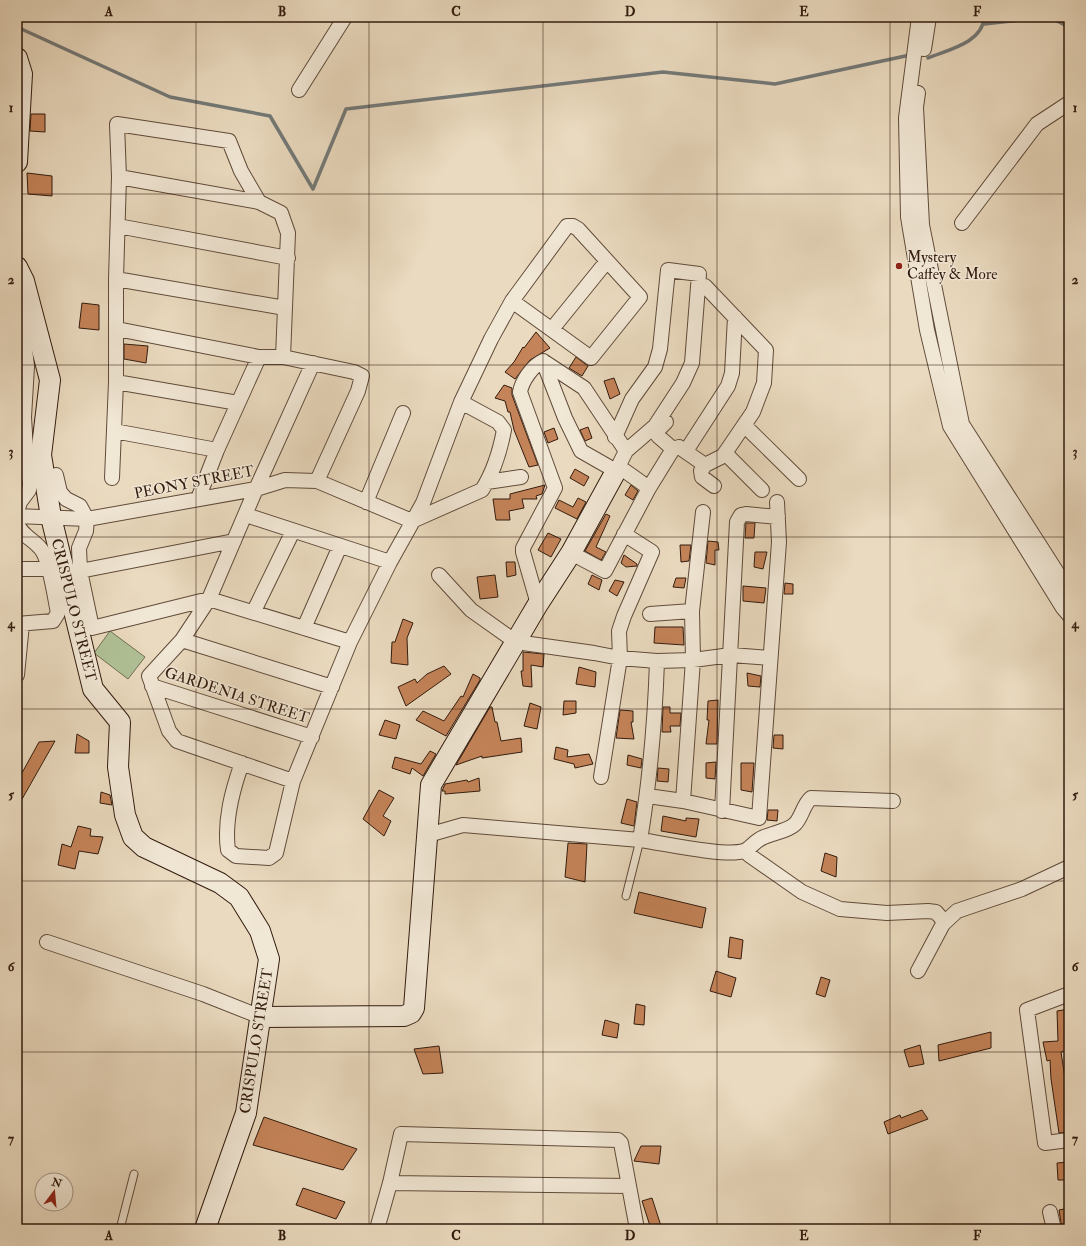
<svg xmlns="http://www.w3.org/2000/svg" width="1086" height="1246" viewBox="0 0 1086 1246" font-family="'IM FELL Double Pica',serif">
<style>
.green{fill:#b0c197;stroke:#716e52}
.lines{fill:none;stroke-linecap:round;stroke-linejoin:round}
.stream{stroke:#737978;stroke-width:3.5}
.building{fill:#c48358;stroke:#321b0e}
.lane-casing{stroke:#604b3a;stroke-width:9}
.street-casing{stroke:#604b3a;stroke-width:16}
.secondary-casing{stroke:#321b0e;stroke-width:22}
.lane{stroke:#f1e7d5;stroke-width:7}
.street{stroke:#f1e7d5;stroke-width:14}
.secondary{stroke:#f1e7d5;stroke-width:20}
.grid{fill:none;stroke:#321b0e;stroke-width:1;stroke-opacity:0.55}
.poi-dot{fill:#8f2418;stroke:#f1e7d5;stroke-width:1.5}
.labels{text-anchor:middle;stroke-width:3;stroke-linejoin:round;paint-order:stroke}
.poi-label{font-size:15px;fill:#321b0e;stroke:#f1e7d5;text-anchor:start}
.street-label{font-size:15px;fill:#321b0e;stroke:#f1e7d5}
.neatline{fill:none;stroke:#321b0e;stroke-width:1.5}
.grid-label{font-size:13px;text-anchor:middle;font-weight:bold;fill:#321b0e}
</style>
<rect width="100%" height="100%" fill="#eadabf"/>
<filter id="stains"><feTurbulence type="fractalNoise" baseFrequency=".005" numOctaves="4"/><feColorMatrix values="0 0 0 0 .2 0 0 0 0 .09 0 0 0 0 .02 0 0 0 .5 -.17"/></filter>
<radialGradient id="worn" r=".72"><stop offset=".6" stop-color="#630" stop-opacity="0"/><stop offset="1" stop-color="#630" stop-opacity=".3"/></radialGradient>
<path class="green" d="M 110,631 L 145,657 L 128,679 L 94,653 Z"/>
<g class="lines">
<path class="stream" d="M 984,24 L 1049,17 L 1069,27
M 17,27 L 170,97 L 270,116 L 313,189 L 346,109 L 663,72 L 775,84 L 910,55
M 928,58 C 947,50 983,43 984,17"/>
</g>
<path class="building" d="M 31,114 L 45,114 L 45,132 L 30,131 Z
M 27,173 L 52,176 L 52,196 L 28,194 Z
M 82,303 L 99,305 L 99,330 L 79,328 Z
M 536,332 L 550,348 L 530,360 L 515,379 L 505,372 L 514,362 L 523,347 L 524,348 Z
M 124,344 L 148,346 L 146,363 L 124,359 Z
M 576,357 L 588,366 L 582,376 L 569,368 Z
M 614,378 L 620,394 L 610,399 L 604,381 Z
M 504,385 L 512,388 L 512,395 L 538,465 L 529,467 L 514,430 L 510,412 L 508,412 L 505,401 L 495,398 Z
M 588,427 L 592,438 L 585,441 L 580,430 Z
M 554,428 L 558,439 L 548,443 L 544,432 Z
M 575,469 L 589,477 L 584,486 L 570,478 Z
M 545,485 L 542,494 L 536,496 L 537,499 L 522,499 L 524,508 L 509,511 L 510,520 L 496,520 L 493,499 L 510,499 L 510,494 Z
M 631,485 L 638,491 L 633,500 L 625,495 Z
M 578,498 L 586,502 L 577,519 L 555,508 L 559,500 L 573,507 Z
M 606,514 L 610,516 L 596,547 L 606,552 L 601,560 L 585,551 Z
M 746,523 L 755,523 L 754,538 L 745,538 Z
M 548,533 L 561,539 L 551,557 L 538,550 Z
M 708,541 L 718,542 L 719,550 L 715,550 L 715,565 L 706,563 Z
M 680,545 L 691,545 L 689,561 L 681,562 Z
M 755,552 L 767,552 L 763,569 L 754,567 Z
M 624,555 L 637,564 L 637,566 L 626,567 L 621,563 Z
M 506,562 L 515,562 L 516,575 L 507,577 Z
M 495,575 L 498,597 L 480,599 L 477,577 Z
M 592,575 L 602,580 L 599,590 L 588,584 Z
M 676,578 L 686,578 L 684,588 L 673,587 Z
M 615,580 L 624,582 L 617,596 L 609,591 Z
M 785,583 L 793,584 L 793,594 L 784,594 Z
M 743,586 L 766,588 L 764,603 L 743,601 Z
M 403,619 L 413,623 L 407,638 L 408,665 L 391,663 L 392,642 L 395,642 Z
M 655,627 L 683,627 L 684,645 L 654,643 Z
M 523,652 L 544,654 L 543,667 L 531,665 L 532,687 L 523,686 L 521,671 L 523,671 Z
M 444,666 L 451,674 L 406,706 L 398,687 L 415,679 L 417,683 L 427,674 Z
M 579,667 L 596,672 L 595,687 L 576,684 Z
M 747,673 L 761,676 L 760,687 L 748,686 Z
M 473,674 L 480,678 L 480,680 L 446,736 L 416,720 L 423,711 L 444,721 L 461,696 L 463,697 Z
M 718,700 L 717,744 L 706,744 L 709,720 L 707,720 L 708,701 Z
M 564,701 L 576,701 L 576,713 L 563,715 Z
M 530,703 L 541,707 L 537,729 L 524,726 Z
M 490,707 L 492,707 L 495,722 L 497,722 L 501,741 L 521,738 L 522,752 L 482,758 L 482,756 L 456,765 Z
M 663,707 L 670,707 L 670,713 L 681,713 L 680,726 L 670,726 L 671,732 L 662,732 Z
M 620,710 L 633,711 L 633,722 L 631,722 L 634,739 L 616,738 Z
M 385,720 L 400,725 L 396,739 L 379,735 Z
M 77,734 L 89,741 L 89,753 L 75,753 Z
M 774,735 L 783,735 L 783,749 L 773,748 Z
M 55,741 L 17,808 L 17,782 L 39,742 Z
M 556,747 L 568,750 L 567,757 L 589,754 L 593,764 L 575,768 L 574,764 L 554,759 Z
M 430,751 L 436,754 L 423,776 L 412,768 L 410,774 L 392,768 L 395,757 L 421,764 Z
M 628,755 L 642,759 L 641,768 L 627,765 Z
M 716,762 L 715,779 L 706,778 L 706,763 Z
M 741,763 L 754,763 L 752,792 L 741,790 Z
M 658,768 L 669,769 L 668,782 L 657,781 Z
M 479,778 L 480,791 L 445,794 L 445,791 L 442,791 L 445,784 L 467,780 L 468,782 Z
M 379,790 L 394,798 L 383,816 L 391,821 L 384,836 L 363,819 Z
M 101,792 L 110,795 L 112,805 L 100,803 Z
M 627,799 L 637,802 L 634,826 L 621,823 Z
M 768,810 L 778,810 L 777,821 L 767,820 Z
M 663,816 L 686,821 L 686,818 L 699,819 L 696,837 L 661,831 Z
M 78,826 L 91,829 L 90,836 L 103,837 L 98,854 L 79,851 L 75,869 L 58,865 L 62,844 L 71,847 Z
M 568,843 L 587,844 L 585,882 L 565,877 Z
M 825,853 L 837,857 L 836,877 L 821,871 Z
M 639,892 L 706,908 L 702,928 L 634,913 Z
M 730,937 L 743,940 L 741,959 L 728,957 Z
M 716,971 L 736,978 L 731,997 L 710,991 Z
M 821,977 L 830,980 L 825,997 L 816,994 Z
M 636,1004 L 645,1006 L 644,1025 L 634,1024 Z
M 1069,1009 L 1069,1050 L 1061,1052 L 1069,1105 L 1069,1132 L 1059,1133 L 1051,1079 L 1050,1060 L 1047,1061 L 1043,1042 L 1058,1041 L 1057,1011 Z
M 605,1020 L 619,1024 L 617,1038 L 602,1035 Z
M 991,1032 L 991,1048 L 939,1061 L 938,1045 Z
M 920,1045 L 924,1064 L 909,1067 L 904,1050 Z
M 439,1046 L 443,1073 L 423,1074 L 414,1049 Z
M 922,1110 L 928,1119 L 888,1134 L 884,1122 L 900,1115 L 901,1118 Z
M 264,1117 L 357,1149 L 343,1170 L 253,1145 Z
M 641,1146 L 661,1146 L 659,1164 L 634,1161 Z
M 1069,1162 L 1069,1180 L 1058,1180 L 1057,1163 Z
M 303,1188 L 345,1202 L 336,1219 L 296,1205 Z
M 652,1198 L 661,1226 L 651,1229 L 642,1201 Z
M 1069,1208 L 1069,1229 L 1062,1229 L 1059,1210 Z"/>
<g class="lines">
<defs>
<path id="lane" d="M 626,896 L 640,840
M 120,1229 L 134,1174"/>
<path id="street" d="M 919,17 L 906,118 L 908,217 L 927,330 L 950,426 L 1063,608 L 1069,615
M 924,49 L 929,17
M 299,90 L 345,17
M 918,93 L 916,107 L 922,225 L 962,424 L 1069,591
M 119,177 L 259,202
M 962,223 L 1037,124 L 1069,103
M 118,226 L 288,258
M 116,279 L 285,308
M 705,286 L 766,350 L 764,383 L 753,412 L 723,456 L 705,465 L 701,471 L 702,477 L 714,486
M 17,316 L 25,348 L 27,366 L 24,417 L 27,465 L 30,484 L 29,490 L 20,502 L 17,512
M 117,329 L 259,357 L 283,357 L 354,372 L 362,376 L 358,391 L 317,481
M 552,329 L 607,261
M 116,382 L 238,403
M 666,422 L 659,429 L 658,436 L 673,449
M 744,425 L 799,479
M 114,431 L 217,450
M 615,437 L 632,399 L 655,367 L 660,349 L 668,270 L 699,274 L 692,363 L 683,383 L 655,426 L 626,451
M 686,451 L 728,386 L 732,373 L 735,317
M 725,453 L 762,490
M 618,466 L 649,488
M 112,478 L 116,382 L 116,279 L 119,177 L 117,124 L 229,141 L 241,171 L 259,202 L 281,213 L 288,233 L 283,357
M 487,482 L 521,477
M 198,499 L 217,450 L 259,357
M 366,502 L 403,413
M 246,515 L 390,562
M 17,516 L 87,519 L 80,506 L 66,499 L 60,492 L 56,475
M 412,521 L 482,490 C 493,473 500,451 504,430 L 498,422 L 461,402
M 17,522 C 20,536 36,540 43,552 C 50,564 55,598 58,613 L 53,621 L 17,624
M 571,553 L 605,571 L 649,488 L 673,449 L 679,447 L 705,465
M 17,569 L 48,569
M 80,571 L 234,541
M 439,575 L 471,610 L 516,642 L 594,653 L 620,658 L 657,661 L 693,660 L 731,655 L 770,658
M 538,604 L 523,552 L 523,548 L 555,488 L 520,392 C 522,381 532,366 543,361 L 546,363 L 584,388 L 626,451 L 616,471 L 581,451 L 565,418 L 543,361
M 254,611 L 293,531
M 650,614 L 692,611
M 304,628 L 340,546
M 182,640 L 332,687
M 350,642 L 209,599 L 92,628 L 80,571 L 79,548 L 86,531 L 87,519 L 256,489 L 285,480 L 317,481 L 412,521
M 17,675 L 22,624
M 152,686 L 312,737
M 242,763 C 232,791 224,821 228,850 L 236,856 L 269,858 L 276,853 L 293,781 L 350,642 L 390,562 L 423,503 L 461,402 L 491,339 L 512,301 L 567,226 L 573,226 L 578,229 L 640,297 L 591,358 L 512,301
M 601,777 L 620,658 L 619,631 L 624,616 L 652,552 L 624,534
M 293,781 L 177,741 L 169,731 L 149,676 L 182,640 L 209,599 L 256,489 L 313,363
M 648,796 L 683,801 L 759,818 L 779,542 L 777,502
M 683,801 L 693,660 L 692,611 L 703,512
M 722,811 L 737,522 L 741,515 L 746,514 L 778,517
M 428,835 L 463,825 L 640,840 C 650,780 655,721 657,661
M 640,840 C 663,843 725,857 744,851 C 750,849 754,841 764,837 C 773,833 788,831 795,824 C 802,817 803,805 811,798 L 893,801
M 746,851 L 749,855 L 802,892 L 840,909 L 887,913 L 928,911 L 936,912 L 942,919 L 943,924 L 918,971
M 943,924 L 957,911 L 1022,889 L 1069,867
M 47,942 L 203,994 L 261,1017
M 1069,994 L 1027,1010 L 1045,1143 L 1069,1140
M 390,1183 L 629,1186
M 1050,1212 L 1054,1229
M 377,1229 L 390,1183 L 401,1134 L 618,1140 L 621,1143 L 637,1229"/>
<path id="secondary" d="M 17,58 L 22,74 L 17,162
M 17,267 L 24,281 L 50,380 L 41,455 L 51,517 L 93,689 L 120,722 L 118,767 L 125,815 L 133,837 L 144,847 L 220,883 L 239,897 L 260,931 L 269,959 L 246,1113 L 205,1229
M 261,1017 L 404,1016 L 411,1013 L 414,1008 L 431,785 L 538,604 L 571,553 L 616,471"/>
</defs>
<use href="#lane" class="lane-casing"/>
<use href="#street" class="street-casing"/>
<use href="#secondary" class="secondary-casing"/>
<use href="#lane" class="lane"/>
<use href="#street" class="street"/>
<use href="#secondary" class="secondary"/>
</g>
<path class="grid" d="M 196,17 L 196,1229M 369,17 L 369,1229M 543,17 L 543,1229M 717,17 L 717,1229M 890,17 L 890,1229M 17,194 L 1069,194M 17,365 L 1069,365M 17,537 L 1069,537M 17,709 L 1069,709M 17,881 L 1069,881M 17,1052 L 1069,1052"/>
<circle class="poi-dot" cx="899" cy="266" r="4"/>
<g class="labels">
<g class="poi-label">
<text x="907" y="262">Mystery<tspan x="907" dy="17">Caffey &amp; More</tspan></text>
</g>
<g class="street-label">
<text transform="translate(194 482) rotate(-11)" y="5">PEONY STREET</text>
<text transform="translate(74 610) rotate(76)" y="5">CRISPULO STREET</text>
<text transform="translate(237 695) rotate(18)" y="5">GARDENIA STREET</text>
<text transform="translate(256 1041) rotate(-81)" y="5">CRISPULO STREET</text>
</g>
</g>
<rect width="1086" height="1246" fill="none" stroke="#eadabf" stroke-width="44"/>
<g transform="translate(54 1192) rotate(16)"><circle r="19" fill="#f1e7d5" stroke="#a59585"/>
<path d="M0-3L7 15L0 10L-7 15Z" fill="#8f2418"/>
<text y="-6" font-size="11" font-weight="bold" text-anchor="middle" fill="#321b0e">N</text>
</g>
<rect x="22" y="22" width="1042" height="1202" class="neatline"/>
<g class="grid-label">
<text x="109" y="16">A</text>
<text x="282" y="16">B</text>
<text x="456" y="16">C</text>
<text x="630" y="16">D</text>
<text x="804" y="16">E</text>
<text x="977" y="16">F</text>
<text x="11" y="112">1</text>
<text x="1075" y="112">1</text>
<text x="11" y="284">2</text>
<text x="1075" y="284">2</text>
<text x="11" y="456">3</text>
<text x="1075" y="456">3</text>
<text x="11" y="628">4</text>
<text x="1075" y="628">4</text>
<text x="11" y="799">5</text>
<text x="1075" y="799">5</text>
<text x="11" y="971">6</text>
<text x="1075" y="971">6</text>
<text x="11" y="1143">7</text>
<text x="1075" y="1143">7</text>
<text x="109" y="1240">A</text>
<text x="282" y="1240">B</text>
<text x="456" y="1240">C</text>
<text x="630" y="1240">D</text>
<text x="804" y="1240">E</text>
<text x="977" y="1240">F</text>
</g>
<rect width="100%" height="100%" filter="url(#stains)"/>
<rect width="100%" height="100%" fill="url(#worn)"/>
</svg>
